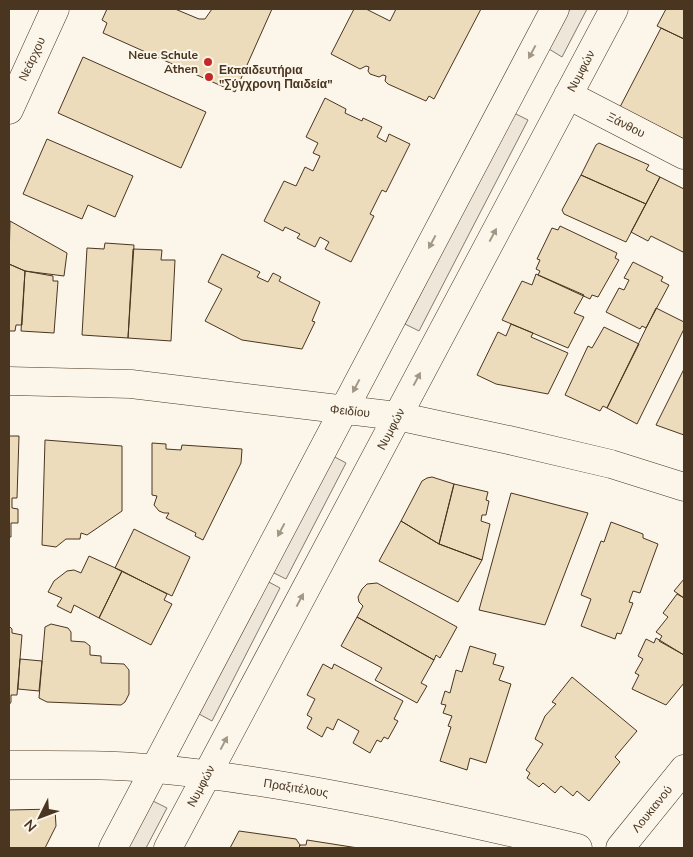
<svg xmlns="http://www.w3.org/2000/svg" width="693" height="857" viewBox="0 0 693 857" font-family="'Nunito Sans',sans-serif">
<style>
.green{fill:#ede6d9;stroke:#887966}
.building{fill:#ecdcbc;stroke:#4a3520}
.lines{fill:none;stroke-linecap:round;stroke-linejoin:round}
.minor-casing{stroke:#4a3520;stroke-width:29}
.minor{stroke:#fbf6e9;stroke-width:28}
.oneway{fill:#a29684}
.poi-dot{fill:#c62828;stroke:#fbf6e9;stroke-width:2}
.labels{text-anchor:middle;stroke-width:4;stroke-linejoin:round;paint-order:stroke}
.poi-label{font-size:12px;font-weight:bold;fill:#4a3520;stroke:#fbf6e9;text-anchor:end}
.street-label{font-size:12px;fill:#4a3520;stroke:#fbf6e9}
</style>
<rect width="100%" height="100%" fill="#fbf6e9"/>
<path class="green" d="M 570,9 L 587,9 L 562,57 L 549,49 Z
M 514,113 L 528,120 L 419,331 L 405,324 Z
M 333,456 L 346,463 L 286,579 L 272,572 Z
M 267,581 L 280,588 L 212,721 L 199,714 Z
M 153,801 L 167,808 L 146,848 L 128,848 Z"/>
<path class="building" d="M 107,9 L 175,9 L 199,19 L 205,19 L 212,9 L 272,9 L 235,92 L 103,33 L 107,23 L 102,20 Z
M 354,9 L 366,9 L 390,21 L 396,9 L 481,9 L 434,99 L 429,96 L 426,101 L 388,84 L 385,81 L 386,76 L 383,75 L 379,77 L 370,74 L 368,71 L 369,67 L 366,66 L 360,69 L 331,54 Z
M 666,9 L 684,9 L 684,39 L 657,26 Z
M 661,28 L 684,39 L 684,139 L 620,107 Z
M 83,57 L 206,112 L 181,168 L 58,113 Z
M 325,98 L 346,109 L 345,113 L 362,121 L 363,118 L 382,127 L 377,137 L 386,142 L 389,134 L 410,144 L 386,192 L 382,190 L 370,214 L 374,216 L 351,262 L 325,249 L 329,242 L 320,237 L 315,247 L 297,238 L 300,234 L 285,227 L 283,231 L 264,221 L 284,181 L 296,186 L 305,167 L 313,171 L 320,156 L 313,153 L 318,143 L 306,137 Z
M 47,139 L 133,176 L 115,217 L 88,205 L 82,219 L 23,194 Z
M 599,143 L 649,165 L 646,170 L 660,177 L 646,204 L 581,175 L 596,145 Z
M 581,175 L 646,204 L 626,242 L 564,214 L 562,210 Z
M 660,177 L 684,189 L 684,250 L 683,252 L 651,236 L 648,241 L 631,232 Z
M 10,221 L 67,253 L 64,276 L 25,271 L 9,264 Z
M 560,226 L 617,253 L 615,258 L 619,260 L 598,297 L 592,295 L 590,299 L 538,275 L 540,271 L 536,269 L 540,260 L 537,259 L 552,228 L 558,230 Z
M 105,243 L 134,245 L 128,338 L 82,335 L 87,248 L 104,249 Z
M 133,249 L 162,250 L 161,260 L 175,260 L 171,341 L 128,338 Z
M 222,254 L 260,272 L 257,277 L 268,282 L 273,273 L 281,277 L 279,281 L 320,302 L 312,321 L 315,322 L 302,349 L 242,340 L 205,321 L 222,289 L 208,282 Z
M 633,262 L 663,277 L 661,281 L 669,285 L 646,328 L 642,326 L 640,329 L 606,312 L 619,288 L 624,290 L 629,280 L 624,278 Z
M 9,264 L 25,271 L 22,325 L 16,325 L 15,331 L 9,331 Z
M 25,271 L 53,276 L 53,281 L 58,281 L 54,333 L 21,331 Z
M 536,274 L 584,295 L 574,313 L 584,317 L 568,348 L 502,320 L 522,281 L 532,285 Z
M 656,308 L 684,322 L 684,329 L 637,424 L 607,408 Z
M 511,324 L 533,333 L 531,337 L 568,353 L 548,394 L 496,384 L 477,375 L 498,332 L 506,336 Z
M 604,327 L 639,344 L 607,408 L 603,406 L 600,411 L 565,395 L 588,346 L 592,348 Z
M 684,369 L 684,435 L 656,425 Z
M 9,436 L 19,436 L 17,498 L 12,498 L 12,508 L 18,509 L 18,523 L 11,523 L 11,537 L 9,537 Z
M 45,440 L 122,446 L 122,511 L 87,535 L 81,533 L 80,539 L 66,539 L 56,547 L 42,545 Z
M 152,443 L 166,444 L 166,449 L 181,450 L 182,445 L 242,449 L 241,463 L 203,540 L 195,536 L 196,533 L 166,518 L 169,513 L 164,513 L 159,511 L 154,505 L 157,496 L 152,495 Z
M 432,477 L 454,484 L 439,544 L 401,521 L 422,481 L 427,478 Z
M 454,484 L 488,492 L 486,500 L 489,501 L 486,515 L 482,515 L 481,521 L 490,524 L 482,560 L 439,544 Z
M 511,493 L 588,513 L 545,625 L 479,610 Z
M 401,521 L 439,544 L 482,560 L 458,602 L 379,561 Z
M 611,522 L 643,534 L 643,538 L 658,544 L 640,593 L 633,591 L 629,602 L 633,603 L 621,634 L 617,633 L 615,639 L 581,626 L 591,599 L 581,595 L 601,541 L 604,542 Z
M 134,529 L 190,557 L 172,596 L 115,568 Z
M 89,556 L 122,571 L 99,618 L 74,605 L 71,613 L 57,606 L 62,598 L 48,592 L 54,581 L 67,571 L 74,570 L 81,573 Z
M 122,571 L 167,594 L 164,600 L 172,604 L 151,645 L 99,618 Z
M 684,579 L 684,598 L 674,591 Z
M 377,583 L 457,627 L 440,658 L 436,655 L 434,660 L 357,617 L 363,606 L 359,602 L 358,597 L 362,589 L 367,584 Z
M 677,594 L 684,598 L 684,655 L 659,641 L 662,636 L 656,632 L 668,617 L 663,613 Z
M 357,617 L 434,660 L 421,683 L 427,686 L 417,703 L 375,680 L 382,668 L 341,646 Z
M 51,624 L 68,628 L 71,632 L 71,641 L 85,642 L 90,646 L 90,655 L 101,656 L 101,663 L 124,664 L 129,670 L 129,694 L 125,702 L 121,705 L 47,702 L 39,698 L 45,627 Z
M 9,626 L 12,629 L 12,633 L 22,635 L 17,695 L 11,695 L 11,702 L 9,705 Z
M 656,638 L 684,655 L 684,683 L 666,705 L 632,689 L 639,675 L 635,673 L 643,659 L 638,656 L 646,639 L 654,643 Z
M 470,646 L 496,654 L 493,664 L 504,667 L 499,680 L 511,684 L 486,763 L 470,758 L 467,770 L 440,761 L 451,727 L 448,726 L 452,716 L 443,713 L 446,705 L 441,704 L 445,691 L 450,693 L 456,670 L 462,672 Z
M 20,659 L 42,661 L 39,691 L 18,689 Z
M 323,664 L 332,669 L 334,664 L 403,701 L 394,719 L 398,721 L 388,739 L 384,737 L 381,742 L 377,740 L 370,753 L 353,743 L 359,731 L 338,719 L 333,730 L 327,727 L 322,737 L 307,728 L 312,718 L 307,715 L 315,699 L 307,695 Z
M 572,677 L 637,731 L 615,757 L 620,762 L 589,801 L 577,791 L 573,796 L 561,786 L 555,793 L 543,783 L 539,787 L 527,778 L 530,773 L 526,770 L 543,744 L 535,739 L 545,716 L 556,704 L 552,702 Z
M 55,809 L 56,826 L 45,848 L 9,848 L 9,810 Z
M 239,831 L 296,839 L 300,845 L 299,848 L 230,848 Z
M 307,840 L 358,848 L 299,848 L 300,845 L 306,845 Z"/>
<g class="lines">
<defs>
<path id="minor" d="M 568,95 L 684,155
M 9,110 L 55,9
M 9,381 L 131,384 L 397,416 L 509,440 L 611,464 L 684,487
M 9,765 C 58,765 107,764 157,769 C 244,777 330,793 415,811 C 470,823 524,835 578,848
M 113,848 L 555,9
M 168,848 L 614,9
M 620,848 L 684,769"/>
</defs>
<use href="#minor" class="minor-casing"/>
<use href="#minor" class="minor"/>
</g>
<defs><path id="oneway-solid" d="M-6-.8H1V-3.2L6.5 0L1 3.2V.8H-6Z" transform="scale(1.25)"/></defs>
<g class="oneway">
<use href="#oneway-solid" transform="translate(532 52) rotate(118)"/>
<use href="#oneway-solid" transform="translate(493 235) rotate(-62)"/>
<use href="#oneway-solid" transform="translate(432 242) rotate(118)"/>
<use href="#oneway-solid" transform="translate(417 379) rotate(-62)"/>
<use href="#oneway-solid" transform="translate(356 386) rotate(118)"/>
<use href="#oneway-solid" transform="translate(281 530) rotate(118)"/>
<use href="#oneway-solid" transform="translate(300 600) rotate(-62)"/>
<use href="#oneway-solid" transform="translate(224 743) rotate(-62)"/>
</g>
<g class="poi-dot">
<circle cx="208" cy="62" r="5"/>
<circle cx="209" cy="77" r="5"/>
</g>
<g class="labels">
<g class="poi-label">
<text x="198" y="59">Neue Schule<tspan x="198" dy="14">Athen</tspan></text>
<text x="219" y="74" text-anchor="start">Εκπαιδευτήρια<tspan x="219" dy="14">"Σύγχρονη Παιδεία"</tspan></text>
</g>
<g class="street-label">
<text transform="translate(32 59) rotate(-65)" y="4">Νεάρχου</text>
<text transform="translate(581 71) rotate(-62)" y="4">Νυμφών</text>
<text transform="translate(626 125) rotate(27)" y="4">Ξάνθου</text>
<text transform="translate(350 411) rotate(6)" y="4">Φειδίου</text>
<text transform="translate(391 429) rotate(-62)" y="4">Νυμφών</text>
<text transform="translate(201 786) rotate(-62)" y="4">Νυμφών</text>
<text transform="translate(296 788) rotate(9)" y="4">Πραξιτέλους</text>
<text transform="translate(652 809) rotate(-51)" y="4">Λουκιανού</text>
</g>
</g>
<rect width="693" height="857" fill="none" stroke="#4a3520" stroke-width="20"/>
<g transform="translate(40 817) rotate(228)" stroke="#fbf6e9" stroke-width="4" paint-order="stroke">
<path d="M0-4L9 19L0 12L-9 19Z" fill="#4a3520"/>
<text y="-8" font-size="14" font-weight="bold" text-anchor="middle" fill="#4a3520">N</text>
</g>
</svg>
